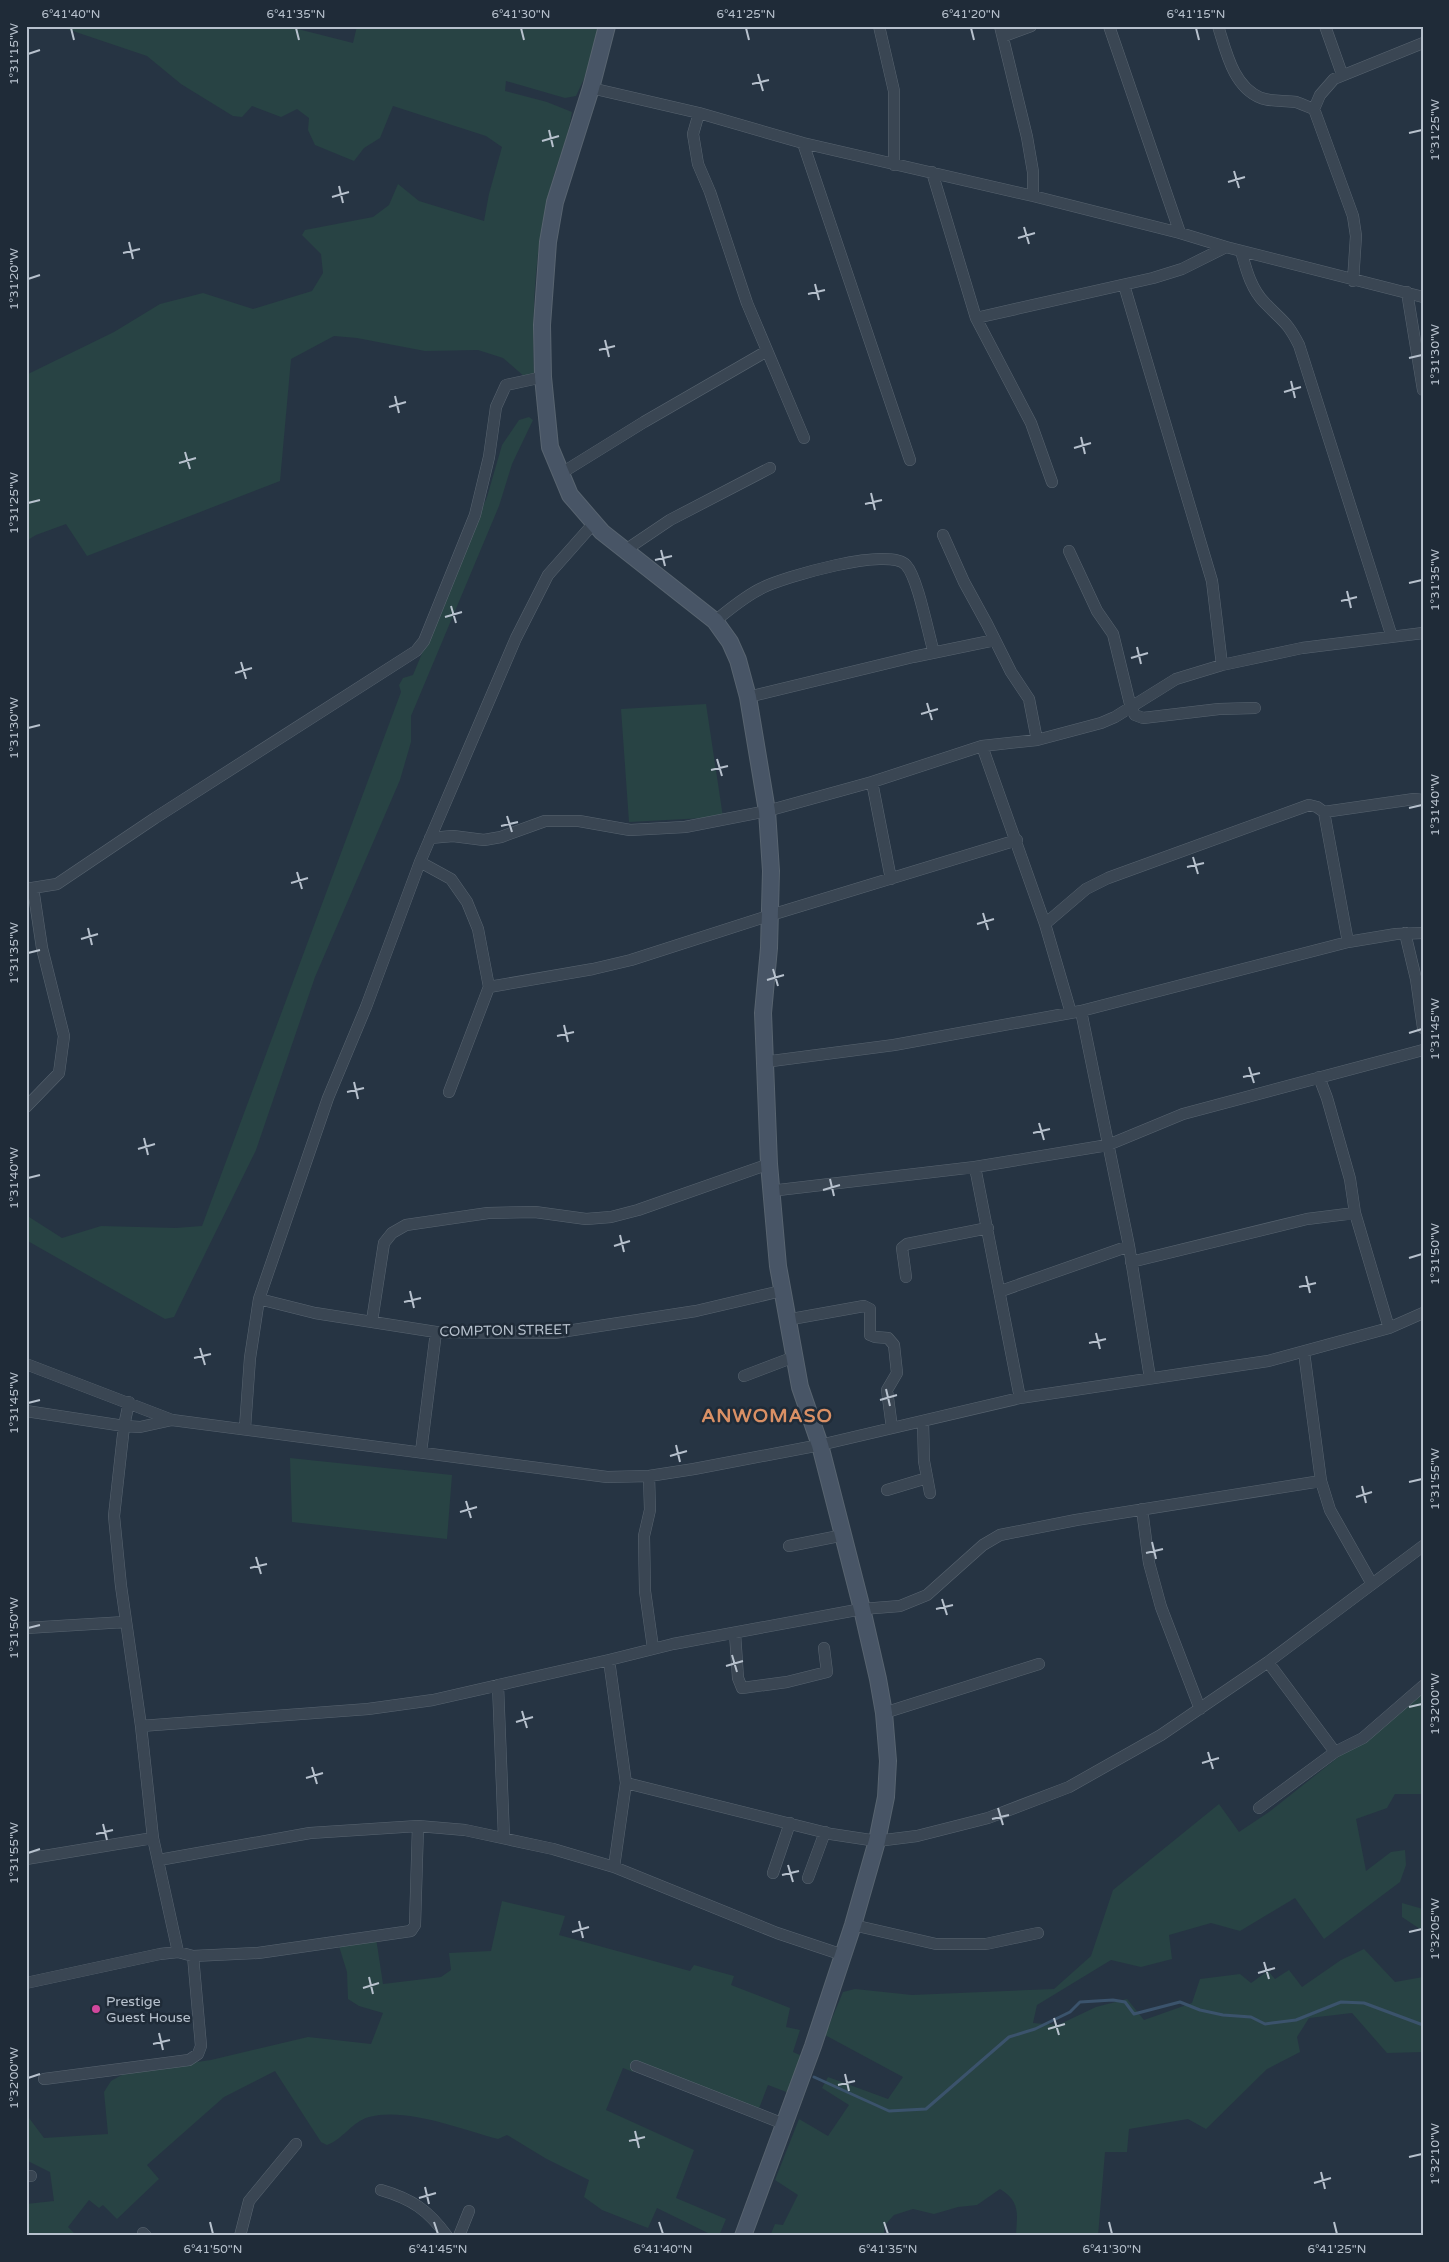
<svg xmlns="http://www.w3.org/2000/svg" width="1449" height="2262" viewBox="0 0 1449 2262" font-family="'Varela Round',sans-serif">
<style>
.green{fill:#284344}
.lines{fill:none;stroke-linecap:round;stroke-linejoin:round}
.stream{stroke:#3b536c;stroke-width:3}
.street-casing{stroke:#586470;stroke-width:12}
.secondary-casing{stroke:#586470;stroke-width:18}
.street{stroke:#3a4653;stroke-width:11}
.secondary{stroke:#485566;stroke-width:16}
.ticks{fill:none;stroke:#b7c1cd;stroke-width:2}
.hotel-dot{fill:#d1479c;stroke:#1f2b38;stroke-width:2}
.labels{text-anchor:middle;stroke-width:5;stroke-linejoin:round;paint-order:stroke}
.street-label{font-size:14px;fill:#b7c1cd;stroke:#1f2b38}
.poi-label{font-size:14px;fill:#b7c1cd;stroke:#1f2b38;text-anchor:start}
.district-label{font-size:19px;font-weight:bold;letter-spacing:1px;fill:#da9065;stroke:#1f2b38}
.neatline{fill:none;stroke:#b7c1cd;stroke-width:2}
.ticks-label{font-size:12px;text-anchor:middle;fill:#b7c1cd}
</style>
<rect width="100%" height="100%" fill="#263443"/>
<path class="green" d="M 58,26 L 286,26 L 353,43 L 357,26 L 600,26 L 584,79 L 576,96 L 565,98 L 506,81 L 505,91 L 547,102 L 572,112 C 568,140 555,166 549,193 C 534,254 532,314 534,377 L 525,377 L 503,358 L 478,350 L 425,351 L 357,338 L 334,336 L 291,359 L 280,481 L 87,556 L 66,524 L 36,535 L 26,541 L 26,375 L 114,332 L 160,304 L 203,293 L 253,309 L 312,291 L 323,273 L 321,254 L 302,235 L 305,230 L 373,217 L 389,205 L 398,184 L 419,201 L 484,221 L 489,194 L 502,147 L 486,136 L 393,106 L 380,138 L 364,148 L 354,161 L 315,145 L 308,130 L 309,118 L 297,109 L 281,117 L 252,106 L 242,117 L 233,116 L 181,84 L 147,56 Z
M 529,417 L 533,420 L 512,464 L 499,506 L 411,716 L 411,742 L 400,780 L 315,977 L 256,1150 L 174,1317 L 165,1319 L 26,1240 L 26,1215 L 62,1238 L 101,1226 L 176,1228 L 202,1226 L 401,692 L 399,685 L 403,678 L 413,675 L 487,497 L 502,445 L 519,420 Z
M 706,704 L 723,817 L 629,822 L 621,709 Z
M 290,1458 L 452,1475 L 447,1539 L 292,1522 Z
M 1423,1690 L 1423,1794 L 1395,1794 L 1387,1808 L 1356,1819 L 1366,1871 L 1391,1852 L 1405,1850 L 1406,1865 L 1400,1882 L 1324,1939 L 1295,1898 L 1240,1931 L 1211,1923 L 1169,1935 L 1172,1959 L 1141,1967 L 1111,1960 L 1037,2005 L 1033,2023 L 1058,2025 L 1096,2007 L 1127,1999 L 1144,2020 L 1192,2003 L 1200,1979 L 1240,1974 L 1251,1983 L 1268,1971 L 1275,1979 L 1289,1970 L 1302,1987 L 1341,1960 L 1364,1949 L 1395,1982 L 1423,1977 L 1423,2052 L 1387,2053 L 1352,2013 L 1309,2018 L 1297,2037 L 1300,2052 L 1267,2069 L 1206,2129 L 1188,2119 L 1129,2129 L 1127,2152 L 1105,2152 L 1098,2236 L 1016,2236 C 1017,2214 1021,2202 1000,2189 L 977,2205 L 958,2207 L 934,2214 L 913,2209 L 894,2215 L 884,2226 L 884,2236 L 770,2236 L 775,2224 L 783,2225 L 798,2195 L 775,2180 L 799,2119 L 828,2136 L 849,2105 L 822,2088 L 828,2077 L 888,2099 L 903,2077 L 825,2035 L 843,1992 L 855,1989 L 912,1995 L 1054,1989 L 1091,1956 L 1113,1890 L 1219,1804 L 1239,1832 L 1269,1812 Z
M 502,1901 L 565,1916 L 559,1935 L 690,1971 L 694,1965 L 734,1976 L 731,1985 L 790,2008 L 786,2027 L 800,2030 L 793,2052 L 802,2056 L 789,2093 L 768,2085 L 758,2111 L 637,2062 L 633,2072 L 623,2068 L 606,2110 L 694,2150 L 676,2198 L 726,2219 L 719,2236 L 714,2236 L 657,2208 L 648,2228 L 602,2210 L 584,2197 L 589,2180 L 545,2158 L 507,2135 L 498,2139 C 461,2129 405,2107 369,2117 C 351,2122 344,2139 327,2145 L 321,2142 L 275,2071 L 224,2097 L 147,2165 L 159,2179 L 117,2219 L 103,2205 L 99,2208 L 89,2200 L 68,2227 L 77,2236 L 26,2236 L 26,2204 L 54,2201 L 50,2172 L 26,2160 L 26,2114 L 44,2138 L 108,2134 L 104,2092 L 111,2081 L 127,2072 L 211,2060 L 308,2037 L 371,2044 L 383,2013 L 359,2006 L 348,1999 L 347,1972 L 339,1946 L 376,1938 L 383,1984 L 441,1977 L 451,1970 L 449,1953 L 491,1951 Z
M 1402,1903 L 1423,1909 L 1423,1931 L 1402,1917 Z"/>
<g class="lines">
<path class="stream" d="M 814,2077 L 889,2111 L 926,2109 L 1009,2037 L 1035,2029 L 1070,2012 L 1080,2002 L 1113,2000 L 1125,2002 L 1134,2014 L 1180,2002 L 1200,2010 L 1223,2015 L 1251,2017 L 1265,2024 L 1296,2020 L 1341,2002 L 1364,2003 L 1423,2025"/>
<defs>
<path id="street" d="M 879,26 L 894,91 L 894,165
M 1000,26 L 1027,137 L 1033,172 L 1033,196
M 1109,26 L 1180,233
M 1218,26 C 1226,51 1233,87 1261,98 C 1272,102 1285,100 1296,102 C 1302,104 1308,107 1314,109
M 1325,26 L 1342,74
M 1004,36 L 1031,26
M 591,88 L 699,113 L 803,143 L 1033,196 L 1180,233 L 1226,247 L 1423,297
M 699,113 L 693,134 L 698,164 L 710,192 L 747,303 L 804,438
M 803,143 L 910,460
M 932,172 L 976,318 L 1031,423 L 1052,482
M 1241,251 C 1246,269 1251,289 1265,303 C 1282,321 1287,321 1299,345 L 1392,637
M 1353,281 L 1356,236 L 1353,216 L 1314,109 L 1320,95 L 1334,79 L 1423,43
M 1124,285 L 1212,581 L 1222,665
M 1407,292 L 1423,390
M 976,318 L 1153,278 L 1182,269 L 1226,247
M 560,474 L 644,422 L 767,351
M 943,535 L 964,582 L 987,624 L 1011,672 L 1029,699 L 1037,740
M 624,551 L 670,520 L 770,468
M 1069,551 L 1097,611 L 1113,634 L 1131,708 L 1135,715 L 1143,718 L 1219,709 L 1255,708
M 715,621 C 730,609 745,596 762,588 C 784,577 889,546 906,565 C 918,578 928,633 934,653
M 748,697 L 913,657 L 995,640
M 982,746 L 1045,924 L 1071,1013
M 872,782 L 891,879
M 1324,812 L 1414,799 L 1423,800
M 430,838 L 453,836 L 484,840 L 501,837 L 545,821 L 579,821 L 630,830 L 685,827 L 767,811 L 872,782 L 982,746 L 1037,740 L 1101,723 L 1115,717 L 1176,679 L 1222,665 L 1302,648 L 1423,633
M 420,862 L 451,879 L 467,902 L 478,929 L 489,987 L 449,1092
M 26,889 L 57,884 L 155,818 L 416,651 L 424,641 L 475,515 L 489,457 L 496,407 L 506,385 L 543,377
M 1045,924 L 1086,889 L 1108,878 L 1309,805 L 1317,807 L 1324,812 L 1348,942
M 1405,933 L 1416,979 L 1423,1028
M 489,987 L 593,969 L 631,960 L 771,915 L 1017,840
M 1081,1011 L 1129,1246 L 1150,1378
M 764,1062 L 894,1045 L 1081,1011 L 1348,942 L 1396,934 L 1423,933
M 1319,1077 L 1327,1098 L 1350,1179 L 1355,1213 L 1389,1328
M 26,1107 L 59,1073 L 64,1036 L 42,948 L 33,888
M 975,1167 L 1020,1398
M 770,1191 L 975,1167 L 1108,1145 L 1183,1114 L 1423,1050
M 1131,1262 L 1307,1219 L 1355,1213
M 906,1277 L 902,1248 L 907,1244 L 988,1228
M 1001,1291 L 1129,1246
M 259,1299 L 315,1313 L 436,1332 L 554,1333 L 696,1311 L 781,1291
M 786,1320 L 864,1306 L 870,1309 L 870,1335 L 875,1337 L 888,1338 L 894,1345 L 897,1373 L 887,1390 L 892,1428
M 372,1321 L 384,1243 L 392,1233 L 406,1225 L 488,1213 L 535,1212 L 586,1219 L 611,1217 L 638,1210 L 769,1164
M 1304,1352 L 1321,1481 L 1330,1510 L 1372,1584
M 26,1364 L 172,1420 L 607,1477 L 649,1476 L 694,1469 L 820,1445 L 1020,1398 L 1268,1361 L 1389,1328 L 1423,1313
M 744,1376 L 794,1357
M 129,1402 L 124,1426 L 114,1516 L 121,1586 L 141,1726 L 153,1838 L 178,1952
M 26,1411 L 124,1426 L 140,1427 L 172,1420
M 923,1421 L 924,1461 L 930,1493
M 245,1428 L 250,1358 L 259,1299 L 328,1098 L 366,1007 L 420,862 L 516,638 L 548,575 L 594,523
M 421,1452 L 436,1332
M 649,1476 L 650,1510 L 644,1536 L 645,1591 L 653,1648
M 887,1490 L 927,1478
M 1142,1509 L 1149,1563 L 1161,1607 L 1200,1709
M 789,1546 L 844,1535
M 26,1628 L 125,1622
M 735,1633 L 738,1678 L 742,1688 L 787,1682 L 827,1672 L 824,1648
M 609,1660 L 626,1783 L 614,1867
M 1268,1662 L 1335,1752
M 498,1685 L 504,1838
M 884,1713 L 1039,1664
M 141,1726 L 368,1709 L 433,1700 L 609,1660 L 673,1644 L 862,1609 L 900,1606 L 927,1595 L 983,1545 L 1000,1535 L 1076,1520 L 1321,1481
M 626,1783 L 831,1834 L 877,1841 L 917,1836 L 988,1818 L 1069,1787 L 1161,1735 L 1268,1662 L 1423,1546
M 1259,1808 L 1335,1752 L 1363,1738 L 1423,1686
M 26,1859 L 153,1838
M 159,1860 L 310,1833 L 418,1826 L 465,1830 L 553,1849 L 614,1867 L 777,1933 L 843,1955
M 773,1873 L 790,1823
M 808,1878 L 825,1832
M 853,1925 L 936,1944 L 986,1944 L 1038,1933
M 26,1983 L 160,1954 L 178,1952 L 193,1956 L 258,1953 L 411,1931 L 415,1925 L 418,1826
M 636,2066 L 784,2124
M 44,2079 L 189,2060 L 198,2054 L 201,2046 L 193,1956
M 26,2176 L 31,2176
M 381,2190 C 412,2199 428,2210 447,2236
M 143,2233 L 146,2236
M 240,2236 L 249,2201 L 296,2144
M 459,2236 L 469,2211"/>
<path id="secondary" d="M 607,26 L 591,88 L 555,202 L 548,242 L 542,325 L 543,377 L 550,447 L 570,495 L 602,532 L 715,621 L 730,642 L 738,660 L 748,697 L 767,811 L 771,871 L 769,948 L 763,1013 L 769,1164 L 778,1266 L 800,1387 L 820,1445 L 862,1609 L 878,1679 L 884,1713 L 888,1761 L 886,1797 L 877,1841 L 853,1925 L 813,2046 L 743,2236"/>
</defs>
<use href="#street" class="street-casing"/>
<use href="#secondary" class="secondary-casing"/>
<use href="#street" class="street"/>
<use href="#secondary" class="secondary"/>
</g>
<path class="ticks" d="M 71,28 L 74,40M 296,28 L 299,40M 521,28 L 524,40M 746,28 L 749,40M 971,28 L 974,40M 1196,28 L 1199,40M 28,54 L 40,50M 758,74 L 763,91M 752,84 L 769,80M 549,130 L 553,147M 1409,133 L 1422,130M 542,141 L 559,136M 1234,171 L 1239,188M 1228,182 L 1245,177M 339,186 L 343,203M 332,197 L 349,192M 1024,227 L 1029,244M 1018,238 L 1035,233M 129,242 L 133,259M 123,253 L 140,249M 28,279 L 40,275M 815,284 L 819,300M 808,294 L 825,290M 605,340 L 609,357M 599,350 L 615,346M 1409,358 L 1422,355M 1291,381 L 1295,398M 1284,392 L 1301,387M 395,396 L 399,413M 389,407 L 406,402M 1081,437 L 1085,454M 1074,448 L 1091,443M 185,452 L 190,469M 179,463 L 196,458M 871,493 L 875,510M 28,503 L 40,500M 865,504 L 882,500M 661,550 L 665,566M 655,560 L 672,556M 1409,583 L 1422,580M 1347,591 L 1351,608M 1341,601 L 1357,597M 451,606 L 456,623M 445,617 L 462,612M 1137,647 L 1141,664M 1131,658 L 1148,653M 241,662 L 246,679M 235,673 L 252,668M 927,703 L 932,720M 921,714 L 938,709M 28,728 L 40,725M 717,759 L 722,776M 711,770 L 728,766M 1409,808 L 1422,805M 507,816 L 512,832M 501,826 L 518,822M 1193,857 L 1198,874M 1187,867 L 1204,863M 297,872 L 302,889M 291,883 L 308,878M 983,913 L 988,930M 977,924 L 994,919M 88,928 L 92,945M 81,939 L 98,934M 28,953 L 40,950M 773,969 L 778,986M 767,980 L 784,975M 564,1025 L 568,1042M 1409,1033 L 1422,1029M 557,1036 L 574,1032M 1249,1067 L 1254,1083M 1243,1077 L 1260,1073M 354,1082 L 358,1099M 347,1092 L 364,1088M 1039,1123 L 1044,1140M 1033,1133 L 1050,1129M 144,1138 L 148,1155M 138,1149 L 155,1144M 28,1178 L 40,1175M 830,1179 L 834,1196M 823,1190 L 840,1185M 620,1235 L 624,1252M 614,1246 L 630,1241M 1409,1258 L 1422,1254M 1306,1276 L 1310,1293M 1299,1287 L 1316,1283M 410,1291 L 414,1308M 404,1302 L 421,1298M 1096,1333 L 1100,1349M 1089,1343 L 1106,1339M 200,1348 L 205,1365M 194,1358 L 211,1354M 886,1389 L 890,1406M 880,1400 L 897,1395M 28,1403 L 40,1400M 676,1445 L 680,1462M 670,1456 L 687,1451M 1409,1482 L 1422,1479M 1362,1486 L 1366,1503M 1356,1497 L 1372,1492M 466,1501 L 471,1518M 460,1512 L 477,1507M 1152,1542 L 1156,1559M 1146,1553 L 1163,1549M 256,1557 L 261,1574M 250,1568 L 267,1564M 942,1599 L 947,1615M 936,1609 L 953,1605M 28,1628 L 40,1625M 732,1655 L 737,1672M 726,1666 L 743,1661M 1409,1707 L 1422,1704M 522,1711 L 527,1728M 516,1722 L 533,1717M 1208,1752 L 1213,1769M 1202,1763 L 1219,1758M 312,1767 L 317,1784M 306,1778 L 323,1773M 998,1808 L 1003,1825M 992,1819 L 1009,1815M 103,1824 L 107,1840M 96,1834 L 113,1830M 28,1853 L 40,1849M 788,1865 L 793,1882M 782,1875 L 799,1871M 579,1921 L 583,1938M 572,1932 L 589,1927M 1409,1932 L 1422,1929M 1264,1962 L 1269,1979M 1258,1973 L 1275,1968M 369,1977 L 373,1994M 363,1988 L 379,1983M 1054,2018 L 1059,2035M 1048,2029 L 1065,2024M 159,2033 L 163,2050M 153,2044 L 170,2040M 845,2074 L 849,2091M 28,2078 L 40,2074M 838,2085 L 855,2081M 635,2131 L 639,2148M 629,2141 L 645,2137M 1409,2157 L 1422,2154M 1321,2172 L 1325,2189M 1314,2183 L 1331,2178M 425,2187 L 429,2204M 419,2198 L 436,2193M 210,2222 L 213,2234M 434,2222 L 438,2234M 659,2222 L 663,2234M 884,2222 L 888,2234M 1109,2222 L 1112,2234M 1334,2222 L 1337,2234"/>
<circle class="hotel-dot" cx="96" cy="2009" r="5"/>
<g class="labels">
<g class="street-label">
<text transform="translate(505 1330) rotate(-1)" y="5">COMPTON STREET</text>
</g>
<g class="poi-label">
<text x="106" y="2006">Prestige<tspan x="106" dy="16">Guest House</tspan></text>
</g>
<g class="district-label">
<text x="767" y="1422">ANWOMASO</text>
</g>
</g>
<rect width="1449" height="2262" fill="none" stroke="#1f2b38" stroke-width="55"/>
<rect x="28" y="28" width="1394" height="2206" class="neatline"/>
<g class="ticks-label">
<text x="71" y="18">6°41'40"N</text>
<text x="296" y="18">6°41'35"N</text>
<text x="521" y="18">6°41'30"N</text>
<text x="746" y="18">6°41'25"N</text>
<text x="971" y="18">6°41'20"N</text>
<text x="1196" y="18">6°41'15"N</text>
<text transform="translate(14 54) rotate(-90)" y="4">1°31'15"W</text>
<text transform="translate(1435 130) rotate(-90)" y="4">1°31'25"W</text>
<text transform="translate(14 279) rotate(-90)" y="4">1°31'20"W</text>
<text transform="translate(1435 355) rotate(-90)" y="4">1°31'30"W</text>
<text transform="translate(14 503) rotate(-90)" y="4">1°31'25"W</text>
<text transform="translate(1435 580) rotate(-90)" y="4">1°31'35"W</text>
<text transform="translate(14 728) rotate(-90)" y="4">1°31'30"W</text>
<text transform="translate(1435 805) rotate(-90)" y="4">1°31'40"W</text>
<text transform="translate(14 953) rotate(-90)" y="4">1°31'35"W</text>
<text transform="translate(1435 1029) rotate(-90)" y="4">1°31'45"W</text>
<text transform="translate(14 1178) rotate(-90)" y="4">1°31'40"W</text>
<text transform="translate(1435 1254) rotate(-90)" y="4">1°31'50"W</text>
<text transform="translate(14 1403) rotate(-90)" y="4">1°31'45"W</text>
<text transform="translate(1435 1479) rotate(-90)" y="4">1°31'55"W</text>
<text transform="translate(14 1628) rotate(-90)" y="4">1°31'50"W</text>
<text transform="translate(1435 1704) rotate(-90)" y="4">1°32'00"W</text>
<text transform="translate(14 1853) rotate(-90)" y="4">1°31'55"W</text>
<text transform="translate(1435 1929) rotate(-90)" y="4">1°32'05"W</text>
<text transform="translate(14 2078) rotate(-90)" y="4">1°32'00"W</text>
<text transform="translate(1435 2154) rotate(-90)" y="4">1°32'10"W</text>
<text x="213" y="2253">6°41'50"N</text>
<text x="438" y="2253">6°41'45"N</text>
<text x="663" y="2253">6°41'40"N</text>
<text x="888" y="2253">6°41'35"N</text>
<text x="1112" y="2253">6°41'30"N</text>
<text x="1337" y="2253">6°41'25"N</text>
</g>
</svg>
